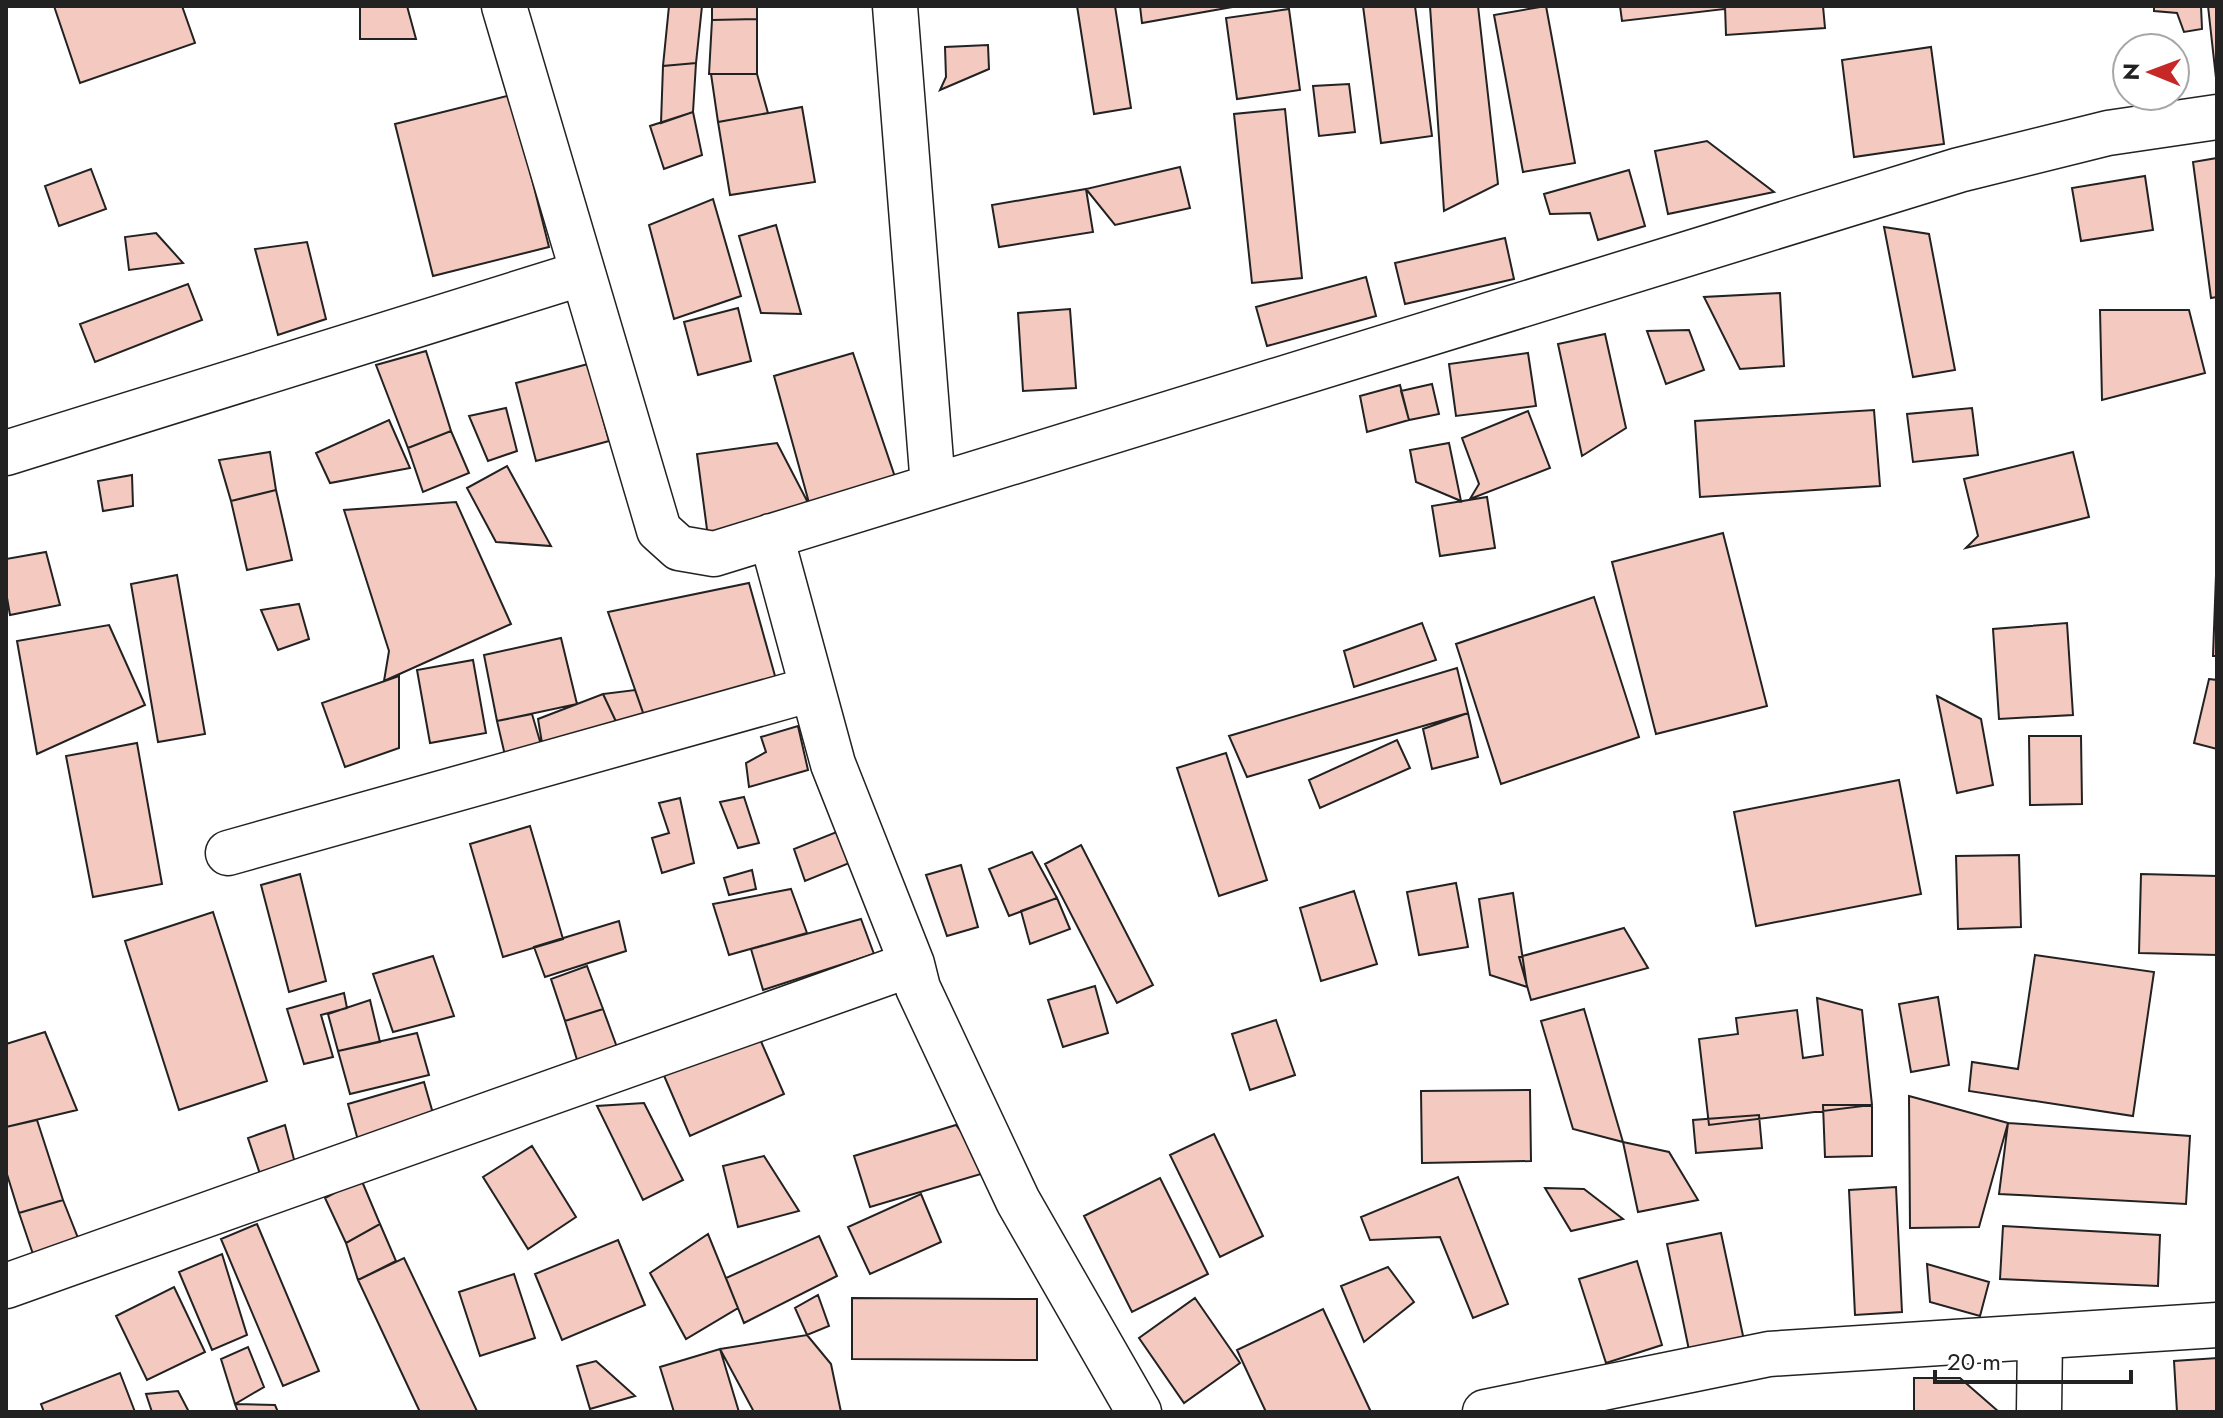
<svg xmlns="http://www.w3.org/2000/svg" width="2223" height="1418" viewBox="0 0 2223 1418" font-family="Jost,sans-serif">
<style>
.building{fill:#f3c9c0;stroke:#222;stroke-width:2}
.lines{fill:none;stroke-linecap:round;stroke-linejoin:round}
.street-casing{stroke:#222;stroke-width:47}
.street{stroke:#fff;stroke-width:44}
</style>
<rect width="100%" height="100%" fill="#fff"/>
<path class="building" d="M 54,6 L 182,6 L 195,43 L 80,83 Z
M 360,6 L 407,6 L 416,39 L 360,39 Z
M 669,6 L 702,6 L 696,63 L 663,66 Z
M 712,6 L 757,6 L 757,19 L 712,20 Z
M 1077,6 L 1115,6 L 1131,108 L 1094,114 Z
M 1140,6 L 1238,6 L 1142,23 Z
M 1363,6 L 1415,6 L 1432,136 L 1381,143 Z
M 1430,6 L 1478,6 L 1498,184 L 1444,211 Z
M 1546,6 L 1575,163 L 1523,172 L 1494,15 Z
M 1620,6 L 1724,6 L 1725,9 L 1622,21 Z
M 1725,6 L 1823,6 L 1825,28 L 1726,35 Z
M 2154,6 L 2201,6 L 2202,29 L 2184,32 L 2177,13 L 2154,11 Z
M 2208,6 L 2217,6 L 2217,78 L 2216,78 Z
M 1289,9 L 1300,90 L 1237,99 L 1226,18 Z
M 757,19 L 757,74 L 709,74 L 712,20 Z
M 988,45 L 989,69 L 940,90 L 946,77 L 945,47 Z
M 1931,47 L 1944,144 L 1854,157 L 1842,60 Z
M 696,63 L 693,112 L 661,123 L 663,66 Z
M 711,74 L 757,74 L 768,113 L 718,122 Z
M 1349,84 L 1355,132 L 1319,136 L 1313,86 Z
M 511,95 L 549,247 L 433,276 L 395,124 Z
M 802,107 L 815,182 L 730,195 L 718,122 Z
M 1285,109 L 1302,278 L 1252,283 L 1234,114 Z
M 693,112 L 702,155 L 664,169 L 650,126 Z
M 1707,141 L 1774,192 L 1668,214 L 1655,151 Z
M 2217,158 L 2217,297 L 2211,298 L 2193,162 Z
M 1180,167 L 1190,208 L 1115,225 L 1086,189 Z
M 91,169 L 106,209 L 59,226 L 45,186 Z
M 1629,170 L 1645,226 L 1598,240 L 1590,213 L 1550,214 L 1544,194 Z
M 2145,176 L 2153,230 L 2081,241 L 2072,188 Z
M 1086,189 L 1093,232 L 999,247 L 992,205 Z
M 713,199 L 741,296 L 674,319 L 649,225 Z
M 776,225 L 801,314 L 761,313 L 739,236 Z
M 1884,227 L 1929,234 L 1955,370 L 1913,377 Z
M 156,233 L 183,263 L 129,270 L 125,237 Z
M 1505,238 L 1514,279 L 1405,304 L 1395,263 Z
M 307,242 L 326,319 L 278,335 L 255,249 Z
M 1366,277 L 1376,316 L 1267,346 L 1256,307 Z
M 188,284 L 202,320 L 95,362 L 80,324 Z
M 1780,293 L 1784,366 L 1740,369 L 1704,297 Z
M 738,308 L 751,361 L 698,375 L 684,322 Z
M 1070,309 L 1076,388 L 1023,391 L 1018,313 Z
M 2100,310 L 2189,310 L 2205,373 L 2102,400 Z
M 1689,330 L 1704,370 L 1666,384 L 1647,331 Z
M 1605,334 L 1626,428 L 1582,456 L 1558,344 Z
M 426,351 L 451,431 L 408,448 L 376,365 Z
M 853,353 L 896,480 L 811,510 L 774,376 Z
M 1528,353 L 1536,406 L 1456,416 L 1449,364 Z
M 588,364 L 609,441 L 536,461 L 516,383 Z
M 1432,384 L 1439,414 L 1409,420 L 1401,391 Z
M 1400,385 L 1409,420 L 1367,432 L 1360,396 Z
M 506,408 L 517,451 L 488,461 L 469,416 Z
M 1972,408 L 1978,455 L 1913,462 L 1907,414 Z
M 1874,410 L 1880,486 L 1700,497 L 1695,421 Z
M 1528,411 L 1550,468 L 1470,499 L 1479,484 L 1462,438 Z
M 389,420 L 410,468 L 330,483 L 316,453 Z
M 451,431 L 469,473 L 423,492 L 408,448 Z
M 777,443 L 818,522 L 708,537 L 697,454 Z
M 1449,443 L 1461,501 L 1416,482 L 1410,450 Z
M 270,452 L 276,490 L 231,501 L 219,460 Z
M 2073,452 L 2089,517 L 1966,548 L 1978,536 L 1964,479 Z
M 507,466 L 551,546 L 496,542 L 467,488 Z
M 132,475 L 133,506 L 103,511 L 98,481 Z
M 276,490 L 292,560 L 247,570 L 231,501 Z
M 1487,497 L 1495,548 L 1440,556 L 1432,506 Z
M 456,502 L 511,624 L 384,681 L 389,651 L 344,510 Z
M 1723,533 L 1767,706 L 1656,734 L 1612,562 Z
M 2217,548 L 2217,656 L 2213,656 Z
M 46,552 L 60,605 L 10,615 L 6,592 L 6,559 Z
M 177,575 L 205,734 L 158,742 L 131,584 Z
M 749,583 L 777,683 L 647,724 L 608,612 Z
M 1594,597 L 1639,737 L 1501,784 L 1456,644 Z
M 299,604 L 309,639 L 278,650 L 261,610 Z
M 1422,623 L 1436,660 L 1354,687 L 1344,651 Z
M 2067,623 L 2073,715 L 1999,719 L 1993,629 Z
M 109,625 L 145,705 L 37,754 L 17,641 Z
M 561,638 L 577,704 L 497,721 L 484,655 Z
M 473,660 L 486,733 L 430,743 L 417,670 Z
M 1457,668 L 1468,713 L 1247,777 L 1229,736 Z
M 399,676 L 399,748 L 345,767 L 322,703 Z
M 2209,679 L 2217,680 L 2217,749 L 2194,743 Z
M 635,690 L 647,724 L 620,730 L 603,694 Z
M 603,694 L 620,730 L 544,755 L 538,719 Z
M 1937,696 L 1981,719 L 1993,785 L 1957,793 Z
M 1468,713 L 1478,757 L 1432,769 L 1423,729 Z
M 532,714 L 544,755 L 507,764 L 497,721 Z
M 798,726 L 808,770 L 749,787 L 746,763 L 766,752 L 761,737 Z
M 2029,736 L 2081,736 L 2082,804 L 2030,805 Z
M 1397,740 L 1410,768 L 1320,808 L 1309,780 Z
M 137,743 L 162,884 L 93,897 L 66,756 Z
M 1226,753 L 1267,880 L 1219,896 L 1177,768 Z
M 1899,780 L 1921,894 L 1756,926 L 1734,812 Z
M 744,797 L 759,843 L 738,848 L 720,802 Z
M 680,798 L 694,863 L 662,873 L 652,838 L 669,833 L 659,803 Z
M 530,826 L 563,939 L 503,957 L 470,844 Z
M 844,829 L 852,862 L 805,881 L 794,849 Z
M 1081,845 L 1153,985 L 1117,1003 L 1045,864 Z
M 1032,852 L 1057,898 L 1009,916 L 989,869 Z
M 2019,855 L 2021,927 L 1958,929 L 1956,856 Z
M 961,865 L 978,927 L 947,936 L 926,875 Z
M 752,870 L 756,889 L 729,895 L 724,878 Z
M 300,874 L 326,981 L 289,992 L 261,885 Z
M 2141,874 L 2217,876 L 2217,955 L 2139,953 Z
M 1456,883 L 1468,947 L 1419,955 L 1407,892 Z
M 791,889 L 807,933 L 729,955 L 713,904 Z
M 1354,891 L 1377,964 L 1321,981 L 1300,908 Z
M 1513,893 L 1527,987 L 1490,975 L 1479,899 Z
M 1057,898 L 1070,929 L 1030,944 L 1021,911 Z
M 213,912 L 267,1081 L 179,1110 L 125,941 Z
M 861,919 L 874,954 L 763,990 L 751,949 Z
M 619,921 L 626,951 L 545,977 L 534,947 Z
M 1624,928 L 1648,968 L 1531,1000 L 1519,957 Z
M 2035,955 L 2154,972 L 2133,1116 L 1969,1091 L 1972,1062 L 2018,1069 Z
M 433,956 L 454,1016 L 393,1032 L 373,974 Z
M 587,966 L 603,1009 L 565,1021 L 551,979 Z
M 1095,986 L 1108,1033 L 1063,1047 L 1048,1000 Z
M 344,993 L 347,1008 L 321,1015 L 333,1057 L 304,1064 L 287,1009 Z
M 1938,997 L 1949,1065 L 1911,1072 L 1899,1004 Z
M 1817,998 L 1862,1010 L 1872,1105 L 1709,1125 L 1699,1039 L 1738,1034 L 1736,1018 L 1797,1010 L 1803,1058 L 1823,1055 Z
M 370,1000 L 380,1042 L 338,1051 L 328,1014 Z
M 603,1009 L 618,1050 L 578,1063 L 565,1021 Z
M 1584,1009 L 1623,1142 L 1573,1129 L 1541,1021 Z
M 1276,1020 L 1295,1075 L 1250,1090 L 1232,1034 Z
M 756,1030 L 784,1094 L 690,1136 L 662,1071 Z
M 45,1032 L 77,1110 L 6,1127 L 6,1044 Z
M 417,1033 L 429,1075 L 350,1094 L 338,1051 Z
M 424,1082 L 434,1117 L 359,1144 L 348,1104 Z
M 1530,1090 L 1531,1161 L 1422,1163 L 1421,1091 Z
M 1909,1096 L 2008,1123 L 1979,1227 L 1910,1228 Z
M 644,1103 L 683,1180 L 643,1200 L 597,1106 Z
M 1823,1105 L 1872,1105 L 1872,1156 L 1825,1157 Z
M 1759,1115 L 1762,1148 L 1696,1153 L 1693,1120 Z
M 37,1120 L 63,1200 L 19,1213 L 6,1171 L 6,1127 Z
M 2008,1123 L 2190,1136 L 2186,1204 L 1999,1194 Z
M 285,1125 L 295,1163 L 260,1174 L 248,1138 Z
M 956,1125 L 991,1171 L 870,1207 L 854,1156 Z
M 1214,1134 L 1263,1236 L 1220,1257 L 1170,1155 Z
M 1623,1142 L 1669,1152 L 1698,1200 L 1638,1212 Z
M 532,1146 L 576,1217 L 528,1249 L 483,1177 Z
M 764,1156 L 799,1211 L 738,1227 L 723,1166 Z
M 1458,1177 L 1508,1304 L 1473,1318 L 1440,1237 L 1370,1240 L 1361,1217 Z
M 1160,1178 L 1208,1274 L 1132,1312 L 1084,1216 Z
M 361,1179 L 380,1224 L 346,1243 L 325,1198 Z
M 1896,1187 L 1902,1312 L 1855,1315 L 1849,1190 Z
M 1545,1188 L 1584,1189 L 1623,1219 L 1571,1231 Z
M 921,1194 L 941,1242 L 870,1274 L 848,1227 Z
M 63,1200 L 78,1238 L 34,1257 L 19,1213 Z
M 257,1224 L 319,1371 L 283,1386 L 221,1239 Z
M 380,1224 L 396,1261 L 358,1280 L 346,1243 Z
M 2003,1226 L 2160,1235 L 2158,1286 L 2000,1279 Z
M 1721,1233 L 1748,1359 L 1689,1350 L 1667,1244 Z
M 708,1234 L 738,1308 L 686,1339 L 650,1273 Z
M 819,1236 L 837,1276 L 744,1323 L 726,1278 Z
M 618,1240 L 645,1305 L 562,1340 L 535,1274 Z
M 222,1254 L 247,1335 L 212,1350 L 179,1272 Z
M 404,1258 L 477,1411 L 475,1412 L 420,1412 L 358,1280 Z
M 1637,1261 L 1662,1345 L 1606,1363 L 1579,1279 Z
M 1927,1264 L 1989,1282 L 1980,1316 L 1930,1302 Z
M 1388,1267 L 1414,1302 L 1364,1342 L 1341,1286 Z
M 514,1274 L 535,1338 L 480,1356 L 459,1292 Z
M 174,1287 L 205,1352 L 147,1380 L 116,1316 Z
M 818,1295 L 829,1326 L 807,1335 L 795,1308 Z
M 852,1298 L 1037,1299 L 1037,1360 L 852,1359 Z
M 1195,1298 L 1240,1363 L 1184,1403 L 1139,1338 Z
M 1323,1309 L 1371,1412 L 1266,1412 L 1237,1350 Z
M 807,1335 L 831,1364 L 841,1412 L 754,1412 L 720,1349 Z
M 248,1347 L 264,1387 L 235,1404 L 221,1359 Z
M 720,1349 L 739,1412 L 674,1412 L 660,1367 Z
M 2217,1358 L 2217,1412 L 2177,1412 L 2174,1361 Z
M 596,1361 L 635,1396 L 590,1409 L 577,1366 Z
M 120,1373 L 135,1412 L 44,1412 L 41,1404 Z
M 1914,1378 L 1960,1378 L 1999,1412 L 1914,1412 Z
M 178,1391 L 189,1412 L 152,1412 L 146,1394 Z
M 235,1404 L 275,1405 L 278,1412 L 238,1412 Z"/>
<g class="lines">
<defs>
<path id="street" d="M 504,6 L 659,530 L 679,548 L 714,554 L 1959,170 L 2108,133 L 2217,117
M 895,6 L 933,486
M 6,453 L 583,273
M 771,536 L 833,764 L 912,964 L 918,988 L 1018,1201 L 1139,1412
M 228,853 L 812,689
M 6,1286 L 912,964
M 1485,1412 L 1769,1354 L 2217,1325
M 2039,1412 L 2040,1337"/>
</defs>
<use href="#street" class="street-casing"/>
<use href="#street" class="street"/>
</g>
<rect width="2223" height="1418" fill="none" stroke="#222222" stroke-width="16"/>
<g transform="translate(2151 72) rotate(271)"><circle r="38" fill="#ffffff" stroke="#a7a7a7" stroke-width="2"/>
<path d="M0-6L14 30L0 20L-14 30Z" fill="#c62828"/>
<text y="-12" font-size="22" font-weight="bold" text-anchor="middle" fill="#222222">N</text>
</g>
<path d="M1935 1370v12h196v-12" fill="none" stroke="#222222" stroke-width="4"/>
<text x="1947" y="1370" font-size="24" fill="#222222" stroke="#ffffff" stroke-width="6" paint-order="stroke">20 m</text>
</svg>
